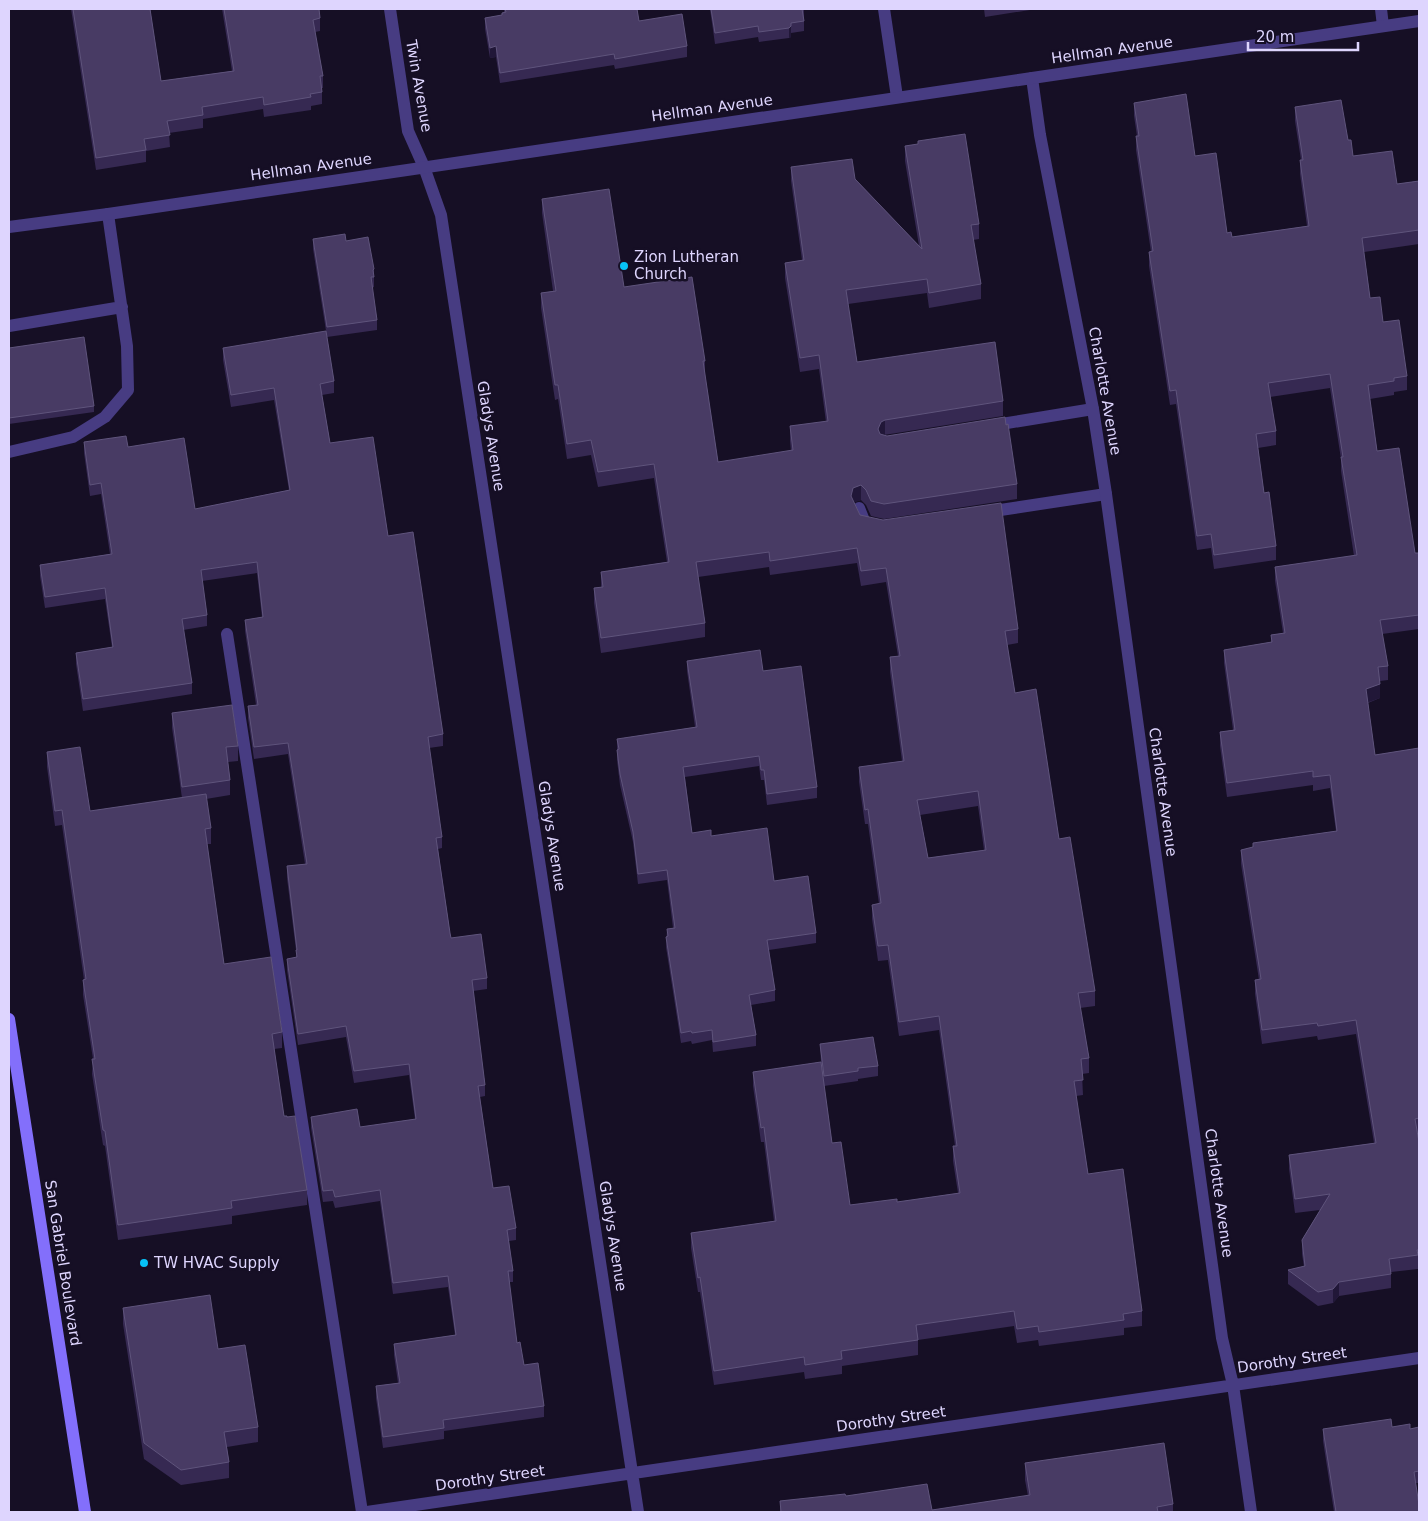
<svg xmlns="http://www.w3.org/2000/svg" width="1428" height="1521" viewBox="0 0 1428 1521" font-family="'DejaVu Sans',sans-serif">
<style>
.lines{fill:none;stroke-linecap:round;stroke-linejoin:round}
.service{stroke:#473c82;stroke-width:12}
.minor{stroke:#473c82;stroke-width:12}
.tertiary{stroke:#473c82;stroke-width:12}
.secondary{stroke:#836ffb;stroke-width:12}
.wall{fill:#362952;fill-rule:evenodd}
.shaded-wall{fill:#211738}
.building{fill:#483b64;stroke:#5f547c;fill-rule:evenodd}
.poi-dot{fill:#07c2f7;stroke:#160f25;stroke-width:2}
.labels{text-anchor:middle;stroke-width:5;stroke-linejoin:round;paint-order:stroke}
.street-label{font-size:15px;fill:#ded5fe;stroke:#160f25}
.poi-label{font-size:15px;fill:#ded5fe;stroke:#160f25;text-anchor:start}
</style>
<rect width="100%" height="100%" fill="#160f25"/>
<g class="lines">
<path class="service" d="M 9,326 L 122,307
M 989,426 L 1093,409
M 9,452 L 73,437 L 105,417 L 128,390 L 127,346 L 108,214
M 859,508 L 865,523 L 874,525
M 987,512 L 1106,494
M 227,634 L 362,1512"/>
<path class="minor" d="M 390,9 L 408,131 L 424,167 L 441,215 L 638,1512
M 884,9 L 897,97
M 1381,9 L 1383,26
M 1032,78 L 1040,135 L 1093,409 L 1106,494 L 1222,1338 L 1233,1385 L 1251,1512
M 367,1512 L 1419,1358"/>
<path class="tertiary" d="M 9,227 L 108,214 L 1419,21"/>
<path class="secondary" d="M 9,1019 L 85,1512"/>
</g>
<path class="wall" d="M 71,9 L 150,9 L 161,81 L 232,71 L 222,9 L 319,9 L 320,18 L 320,31 L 315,32 L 323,76 L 323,88 L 322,88 L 322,104 L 311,106 L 311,110 L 264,117 L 263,109 L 203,119 L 203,128 L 169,133 L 170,147 L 146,151 L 146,162 L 96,170 Z
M 504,9 L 637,9 L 639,21 L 687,46 L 687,57 L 615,69 L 614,65 L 500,83 L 496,57 L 490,58 L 485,29 L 485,18 L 502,15 L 504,12 Z
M 710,9 L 804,9 L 804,31 L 791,33 L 791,37 L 789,38 L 759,42 L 758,37 L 715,44 Z
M 984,9 L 1030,9 L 1030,10 L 985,17 Z
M 1134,103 L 1195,156 L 1227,233 L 1232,237 L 1307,226 L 1300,174 L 1300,160 L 1301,160 L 1295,121 L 1295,107 L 1348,140 L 1353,156 L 1397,184 L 1419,181 L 1419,244 L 1364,252 L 1370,298 L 1383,322 L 1407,376 L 1407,390 L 1394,392 L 1394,395 L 1370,399 L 1377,451 L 1415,553 L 1419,553 L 1419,629 L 1382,634 L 1388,666 L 1388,680 L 1380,681 L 1380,698 L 1368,703 L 1375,755 L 1419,748 L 1419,1132 L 1417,1132 L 1419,1142 L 1419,1264 L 1418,1264 L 1418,1269 L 1391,1272 L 1391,1288 L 1339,1296 L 1333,1303 L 1318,1306 L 1288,1284 L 1288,1270 L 1304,1267 L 1302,1254 L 1302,1240 L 1320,1210 L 1295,1213 L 1289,1169 L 1289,1155 L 1374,1143 L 1356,1034 L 1318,1040 L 1317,1036 L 1262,1044 L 1255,994 L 1255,980 L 1259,980 L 1241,864 L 1241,850 L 1253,848 L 1253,843 L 1336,831 L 1330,788 L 1313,791 L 1313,785 L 1227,797 L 1220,746 L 1220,732 L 1233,730 L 1224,663 L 1224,650 L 1271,642 L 1271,635 L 1283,633 L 1275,581 L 1275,567 L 1354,556 L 1341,471 L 1341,459 L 1330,388 L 1270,397 L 1276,431 L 1276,445 L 1258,448 L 1264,493 L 1276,546 L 1276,560 L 1214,569 L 1211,548 L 1197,550 L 1176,404 L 1170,405 L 1149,266 L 1149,252 L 1151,252 L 1136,150 L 1136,136 L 1137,136 L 1134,116 Z
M 918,141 L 979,224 L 979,239 L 973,240 L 981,284 L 981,299 L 929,308 L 927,293 L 848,304 L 857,362 L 1003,401 L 1003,416 L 884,435 L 1017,484 L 1017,499 L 884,519 L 871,516 L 866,505 L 861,500 L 854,502 L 860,515 L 1018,629 L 1018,643 L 1007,645 L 1015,693 L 1059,839 L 1095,991 L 1095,1006 L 1080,1008 L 1089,1058 L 1089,1073 L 1082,1074 L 1083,1095 L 1076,1096 L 1088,1174 L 1142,1311 L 1142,1326 L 1124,1328 L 1124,1335 L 1039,1346 L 1038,1340 L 1017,1343 L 1014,1326 L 918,1340 L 918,1355 L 842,1366 L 842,1374 L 805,1379 L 804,1372 L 714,1385 L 700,1292 L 698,1292 L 691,1248 L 691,1233 L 774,1221 L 764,1142 L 761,1142 L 753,1086 L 753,1072 L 821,1062 L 820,1044 L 878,1066 L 878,1076 L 858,1079 L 858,1081 L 824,1086 L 832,1143 L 850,1205 L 897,1202 L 958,1193 L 953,1161 L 953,1146 L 955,1146 L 939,1030 L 899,1036 L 888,960 L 878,961 L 872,919 L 872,905 L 879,904 L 868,824 L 865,824 L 859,782 L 859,767 L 902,761 L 890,672 L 890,657 L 898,656 L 886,582 L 861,586 L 857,563 L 770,575 L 769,567 L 698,577 L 705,623 L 705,637 L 601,653 L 594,603 L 594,588 L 601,587 L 601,572 L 667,562 L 654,478 L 598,487 L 591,455 L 567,459 L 558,399 L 555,400 L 541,308 L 541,293 L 553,291 L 542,213 L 542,199 L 624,287 L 705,361 L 705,376 L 718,462 L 791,451 L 790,441 L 790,426 L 826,422 L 819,369 L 800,372 L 785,278 L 785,263 L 802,260 L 791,181 L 791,167 L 855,179 L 919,246 L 905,161 L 905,146 L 918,145 ZM 978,806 L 984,850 L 928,858 L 920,815 Z
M 313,239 L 346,241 L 374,269 L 374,287 L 372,288 L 377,320 L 377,330 L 327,337 L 334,381 L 334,393 L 322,395 L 330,443 L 388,536 L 443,734 L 443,746 L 429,748 L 442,837 L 442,848 L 438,849 L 450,933 L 451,938 L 487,978 L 487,989 L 473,991 L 485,1085 L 485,1096 L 480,1097 L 493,1188 L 516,1228 L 516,1240 L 509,1241 L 513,1271 L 513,1282 L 509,1282 L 517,1343 L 524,1365 L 544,1406 L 544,1417 L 444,1431 L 444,1439 L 383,1448 L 376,1398 L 376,1386 L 398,1383 L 394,1355 L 394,1344 L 455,1335 L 448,1287 L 393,1294 L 380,1201 L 335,1208 L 333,1201 L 323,1202 L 311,1128 L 311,1117 L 360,1127 L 415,1119 L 409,1075 L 354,1083 L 346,1037 L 298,1045 L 287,970 L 287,959 L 296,958 L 296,950 L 287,878 L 287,866 L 305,864 L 288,754 L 254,759 L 248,718 L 248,706 L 256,705 L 245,631 L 245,620 L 262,617 L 257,573 L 202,581 L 207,615 L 207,626 L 183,630 L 192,683 L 192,694 L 83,711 L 76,664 L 76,653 L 112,647 L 105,599 L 45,608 L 40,576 L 40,565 L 110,554 L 101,494 L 90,496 L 84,453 L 84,442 L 128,447 L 195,509 L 289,490 L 274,400 L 231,407 L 223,360 L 223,348 L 327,337 L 313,249 Z
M 9,348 L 94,406 L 94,412 L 9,424 Z
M 687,661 L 763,671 L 817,787 L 817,798 L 767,805 L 764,780 L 761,780 L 759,766 L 685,777 L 692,833 L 711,836 L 774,881 L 816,933 L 816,943 L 769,950 L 775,990 L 775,1001 L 751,1005 L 756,1035 L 756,1046 L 713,1052 L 712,1040 L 692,1044 L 691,1041 L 681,1043 L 666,947 L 667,929 L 673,928 L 667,880 L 638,884 L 633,842 L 620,785 L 617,760 L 617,739 L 695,727 L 687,671 Z
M 172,713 L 238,746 L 238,761 L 228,762 L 230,780 L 230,795 L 206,799 L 211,828 L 211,844 L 207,844 L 224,964 L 282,1032 L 282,1048 L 274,1049 L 284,1116 L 307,1190 L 307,1205 L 232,1216 L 232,1224 L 118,1240 L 105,1146 L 103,1145 L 92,1074 L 93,1059 L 83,995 L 83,980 L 84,980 L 62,825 L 55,826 L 47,767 L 47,752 L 90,811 L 182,798 L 172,728 Z
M 123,1308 L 218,1349 L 258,1427 L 258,1442 L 227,1447 L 229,1462 L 229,1478 L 181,1485 L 144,1459 L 123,1324 Z
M 1392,1427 L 1410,1429 L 1419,1427 L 1419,1483 L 1416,1483 L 1419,1512 L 1334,1512 L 1323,1441 L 1323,1429 Z
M 1025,1463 L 1173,1504 L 1173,1512 L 780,1512 L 780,1501 L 846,1496 L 932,1510 L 1028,1496 L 1025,1480 Z"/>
<path class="shaded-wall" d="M 791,26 L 791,37 L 789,38 L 789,28 Z
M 496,46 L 496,57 L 490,58 L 490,48 Z
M 885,420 L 885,435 L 881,437 L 878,429 L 881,422 Z
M 861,485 L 861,500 L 853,503 L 851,496 L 853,488 Z
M 1380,684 L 1380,698 L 1366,703 L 1366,689 Z
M 1339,1282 L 1339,1296 L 1333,1303 L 1333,1289 Z"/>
<path class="building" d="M 73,9 L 150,9 L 161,81 L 234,71 L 224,9 L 319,9 L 320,18 L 313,20 L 323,76 L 320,76 L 322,92 L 310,94 L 311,97 L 264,105 L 263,97 L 202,107 L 203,115 L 167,121 L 170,135 L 144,139 L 146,150 L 96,158 Z
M 505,9 L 637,9 L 639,21 L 682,14 L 687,46 L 615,59 L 614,54 L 500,73 L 496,46 L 490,48 L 485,18 L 502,15 L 502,13 L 506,12 Z
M 711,9 L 802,9 L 804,21 L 791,23 L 791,26 L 789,28 L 759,32 L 758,26 L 715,33 Z
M 1186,94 L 1195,156 L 1216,153 L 1227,233 L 1231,232 L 1232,237 L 1309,226 L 1300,160 L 1303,160 L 1295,107 L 1341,100 L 1348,140 L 1351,140 L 1353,156 L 1392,151 L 1397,184 L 1419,181 L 1419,230 L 1362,238 L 1370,298 L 1380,297 L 1383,322 L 1399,320 L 1407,376 L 1394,378 L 1394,381 L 1368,385 L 1377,451 L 1399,448 L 1415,553 L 1419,553 L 1419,615 L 1380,620 L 1388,666 L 1378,667 L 1380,684 L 1366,689 L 1375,755 L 1419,748 L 1419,1118 L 1415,1119 L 1419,1142 L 1419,1250 L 1417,1250 L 1418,1255 L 1389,1259 L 1391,1274 L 1339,1282 L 1333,1289 L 1318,1292 L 1288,1270 L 1305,1266 L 1302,1240 L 1330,1194 L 1295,1199 L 1289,1155 L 1376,1143 L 1356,1020 L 1318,1026 L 1317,1023 L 1262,1030 L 1255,980 L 1261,979 L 1241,850 L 1253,847 L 1253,843 L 1337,831 L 1330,775 L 1313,777 L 1313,771 L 1227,783 L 1220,732 L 1235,730 L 1224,650 L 1272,642 L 1271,635 L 1285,633 L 1275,567 L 1357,555 L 1341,457 L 1343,457 L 1330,374 L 1268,383 L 1276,431 L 1256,434 L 1264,493 L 1269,492 L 1276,546 L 1214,555 L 1211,534 L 1197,536 L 1176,390 L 1170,391 L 1149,252 L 1153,251 L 1136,136 L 1139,136 L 1134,103 Z
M 965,134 L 979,224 L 971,225 L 981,284 L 929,293 L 927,279 L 846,290 L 857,362 L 995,342 L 1003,401 L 885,420 L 881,422 L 878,429 L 880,434 L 887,436 L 1005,417 L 1006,425 L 1008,424 L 1017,484 L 884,504 L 871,501 L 866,490 L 861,485 L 853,488 L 851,496 L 860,515 L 883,520 L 1001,503 L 1018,629 L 1005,631 L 1015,693 L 1036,689 L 1059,839 L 1070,837 L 1095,991 L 1078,993 L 1089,1058 L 1081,1059 L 1083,1080 L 1074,1081 L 1088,1174 L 1123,1169 L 1142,1311 L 1123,1314 L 1124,1320 L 1039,1332 L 1038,1326 L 1017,1329 L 1014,1311 L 916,1325 L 918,1340 L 841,1351 L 842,1359 L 805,1365 L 804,1357 L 714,1371 L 700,1277 L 698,1278 L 691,1233 L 776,1221 L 764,1127 L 761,1128 L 753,1072 L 821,1062 L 832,1143 L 841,1142 L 850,1205 L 897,1199 L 897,1202 L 960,1193 L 953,1146 L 957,1146 L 939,1016 L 899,1022 L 888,945 L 878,946 L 872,905 L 881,903 L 868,809 L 865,810 L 859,767 L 904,761 L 890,657 L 900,656 L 886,568 L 861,571 L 857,548 L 770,561 L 769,552 L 696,562 L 705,623 L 601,638 L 594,588 L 603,587 L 601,572 L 669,562 L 654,464 L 598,472 L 591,440 L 567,444 L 558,385 L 555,385 L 541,293 L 556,291 L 542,199 L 609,189 L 624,287 L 692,277 L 705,361 L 703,361 L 718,462 L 793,450 L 790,426 L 828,421 L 819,355 L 800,358 L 785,263 L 804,260 L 791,167 L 852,159 L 855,179 L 922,249 L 905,146 L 918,144 L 918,141 ZM 978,791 L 986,850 L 928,858 L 917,800 Z
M 345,234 L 346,241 L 368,237 L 374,269 L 373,270 L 374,277 L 371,277 L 377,320 L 327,327 L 313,239 Z
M 326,331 L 334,381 L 320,384 L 330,443 L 373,437 L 388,536 L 413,532 L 443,734 L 428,737 L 442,837 L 436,838 L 450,933 L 451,938 L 481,934 L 487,978 L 472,980 L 485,1085 L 478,1086 L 493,1188 L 509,1186 L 516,1228 L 507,1230 L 513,1271 L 508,1271 L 517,1343 L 520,1342 L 524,1365 L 538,1363 L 544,1406 L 443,1420 L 444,1428 L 383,1437 L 376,1386 L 400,1383 L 394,1344 L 456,1335 L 448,1276 L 393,1283 L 380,1190 L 335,1197 L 333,1190 L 323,1191 L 311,1117 L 357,1109 L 360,1127 L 416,1119 L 409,1064 L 354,1071 L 346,1026 L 298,1034 L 287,959 L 297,957 L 296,950 L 297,950 L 287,866 L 307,864 L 288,743 L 254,747 L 248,706 L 258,705 L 245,620 L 263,617 L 257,562 L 201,570 L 207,615 L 182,619 L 192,683 L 83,699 L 76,653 L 113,647 L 105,588 L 45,597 L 40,565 L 112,554 L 101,483 L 90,485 L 84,442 L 126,436 L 128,447 L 184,438 L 195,509 L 290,490 L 274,388 L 231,395 L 223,348 Z
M 84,337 L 94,406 L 9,418 L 9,348 Z
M 760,650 L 763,671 L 801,666 L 817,787 L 767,794 L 764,770 L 761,770 L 759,756 L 683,767 L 692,833 L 711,830 L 711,836 L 767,828 L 774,881 L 808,876 L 816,933 L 767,940 L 775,990 L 749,995 L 756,1035 L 713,1042 L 712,1030 L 692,1033 L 691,1031 L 681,1033 L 666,937 L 668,936 L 667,929 L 675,928 L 667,870 L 638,874 L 633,832 L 620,774 L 617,750 L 619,749 L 617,739 L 697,727 L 687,661 Z
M 232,705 L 238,746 L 226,747 L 230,780 L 182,787 L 172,713 Z
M 80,747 L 90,811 L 206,794 L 211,828 L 205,829 L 224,964 L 271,957 L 282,1032 L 272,1034 L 284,1116 L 287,1116 L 287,1117 L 295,1116 L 307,1190 L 231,1201 L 232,1208 L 118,1225 L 105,1131 L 103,1130 L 92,1059 L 95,1059 L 83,980 L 86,979 L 62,810 L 55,811 L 47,752 Z
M 873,1037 L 878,1066 L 858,1068 L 858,1071 L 824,1076 L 820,1044 Z
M 210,1295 L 218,1349 L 245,1345 L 258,1427 L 224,1432 L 229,1462 L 181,1470 L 144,1443 L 123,1308 Z
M 1391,1419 L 1392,1427 L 1410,1424 L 1410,1429 L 1419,1427 L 1419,1471 L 1414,1472 L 1419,1505 L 1419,1512 L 1336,1512 L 1323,1429 Z
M 1164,1443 L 1173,1504 L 1157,1507 L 1158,1512 L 781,1512 L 780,1501 L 845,1494 L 846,1496 L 927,1484 L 932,1510 L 1030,1495 L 1025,1463 Z"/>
<g class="poi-dot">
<circle cx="624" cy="266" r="5"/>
<circle cx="144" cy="1263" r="5"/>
</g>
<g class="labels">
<g class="street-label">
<text transform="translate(1112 50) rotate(-8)" y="5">Hellman Avenue</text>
<text transform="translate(419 86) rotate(80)" y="5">Twin Avenue</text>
<text transform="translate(712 108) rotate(-8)" y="5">Hellman Avenue</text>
<text transform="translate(311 167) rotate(-8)" y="5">Hellman Avenue</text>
<text transform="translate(1105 391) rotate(80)" y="5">Charlotte Avenue</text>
<text transform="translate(491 436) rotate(81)" y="5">Gladys Avenue</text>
<text transform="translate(1163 792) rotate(82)" y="5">Charlotte Avenue</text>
<text transform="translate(552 836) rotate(81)" y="5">Gladys Avenue</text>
<text transform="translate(1219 1193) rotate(82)" y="5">Charlotte Avenue</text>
<text transform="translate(613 1236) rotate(81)" y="5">Gladys Avenue</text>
<text transform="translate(63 1263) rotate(81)" y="5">San Gabriel Boulevard</text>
<text transform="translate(1292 1360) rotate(-8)" y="5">Dorothy Street</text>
<text transform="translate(891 1419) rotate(-8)" y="5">Dorothy Street</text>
<text transform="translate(490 1478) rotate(-8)" y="5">Dorothy Street</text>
</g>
<g class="poi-label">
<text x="634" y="262">Zion Lutheran<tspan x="634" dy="17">Church</tspan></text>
<text x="154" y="1268">TW HVAC Supply</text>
</g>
</g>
<rect width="1428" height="1521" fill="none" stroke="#ded5fe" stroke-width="20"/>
<path d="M1248 42v8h110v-8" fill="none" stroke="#ded5fe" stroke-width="2.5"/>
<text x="1256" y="42" font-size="15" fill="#ded5fe" stroke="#160f25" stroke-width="4" paint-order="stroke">20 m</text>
</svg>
